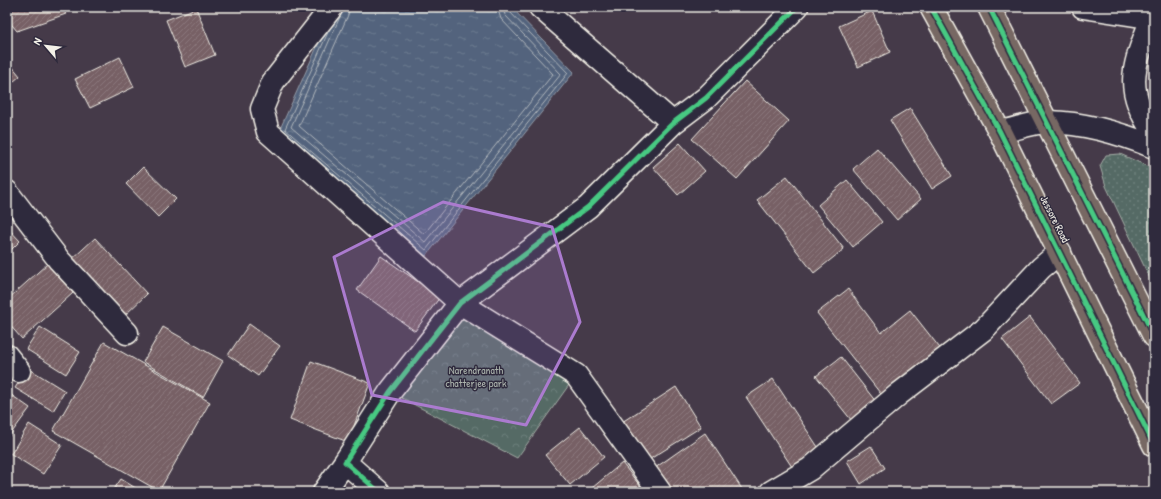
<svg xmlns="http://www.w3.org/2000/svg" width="1161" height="499" viewBox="0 0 1161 499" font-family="'Patrick Hand',sans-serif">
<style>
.grass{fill:url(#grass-dots);stroke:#a4aea6}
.park{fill:url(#park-crowns);stroke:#a4aea6}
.water{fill:url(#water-ripples);stroke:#939ca8}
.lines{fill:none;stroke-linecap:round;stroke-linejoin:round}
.shore{stroke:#b3b8bd;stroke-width:1}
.building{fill:url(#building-hatch);stroke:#f4f1e8}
.minor-casing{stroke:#f4f1e8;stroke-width:25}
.tertiary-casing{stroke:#f4f1e8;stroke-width:25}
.primary-casing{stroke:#f4f1e8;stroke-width:25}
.minor{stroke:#2f2a3d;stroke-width:22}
.tertiary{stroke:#2f2a3d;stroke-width:22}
.primary{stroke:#776864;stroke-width:22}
.cycleway-casing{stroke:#2f2a3d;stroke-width:8}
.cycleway{stroke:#46c982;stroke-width:5}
.marked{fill:#ab7bcf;fill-opacity:0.2;stroke:#ab7bcf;stroke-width:3;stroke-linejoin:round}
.labels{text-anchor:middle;stroke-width:3;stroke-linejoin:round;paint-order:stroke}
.street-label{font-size:11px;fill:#f4f1e8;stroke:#2f2a3d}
.park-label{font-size:11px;fill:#acb4ad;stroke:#2f2a3d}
</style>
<defs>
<pattern id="grass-dots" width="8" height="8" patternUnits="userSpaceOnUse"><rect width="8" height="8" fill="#546a65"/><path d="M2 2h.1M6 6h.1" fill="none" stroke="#6d807b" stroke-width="1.8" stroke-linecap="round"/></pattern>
<pattern id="park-crowns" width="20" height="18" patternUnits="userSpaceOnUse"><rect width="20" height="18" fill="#546a65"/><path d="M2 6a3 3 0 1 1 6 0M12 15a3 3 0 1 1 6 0" fill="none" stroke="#6d807b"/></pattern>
<pattern id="water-ripples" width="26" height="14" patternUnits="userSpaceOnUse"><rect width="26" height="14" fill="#52637d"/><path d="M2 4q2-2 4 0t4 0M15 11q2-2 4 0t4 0" fill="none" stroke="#6c7a8f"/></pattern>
<pattern id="building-hatch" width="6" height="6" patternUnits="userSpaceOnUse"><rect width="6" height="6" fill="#776165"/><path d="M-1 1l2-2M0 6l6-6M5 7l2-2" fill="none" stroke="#8b787b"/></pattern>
</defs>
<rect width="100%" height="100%" fill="#453a49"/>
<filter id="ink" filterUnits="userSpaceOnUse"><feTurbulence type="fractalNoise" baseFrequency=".025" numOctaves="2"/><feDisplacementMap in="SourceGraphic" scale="8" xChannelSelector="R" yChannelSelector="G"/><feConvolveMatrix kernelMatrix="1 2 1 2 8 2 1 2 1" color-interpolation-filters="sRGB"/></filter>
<g filter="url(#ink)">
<path class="grass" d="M 1120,154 L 1154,169 L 1154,287 L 1106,186 L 1100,166 L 1106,155 Z"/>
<path class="park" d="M 460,303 L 576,375 L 517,458 L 390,392 Z"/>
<path class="water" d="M 335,7 L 511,7 L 574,72 L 426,256 L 280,129 Z"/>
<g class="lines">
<path class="shore" d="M 350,7 L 348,15 L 299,126 L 424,234 L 553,74 L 501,19 L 497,7
M 343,10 L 291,127 L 425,242 L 561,74 L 505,15 L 503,7
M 329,30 L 285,129 L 426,250 L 568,73 L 509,11 L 508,7"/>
</g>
<path class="building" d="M 7,7 L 60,7 L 66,14 L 17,31 L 7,19 Z
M 196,8 L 215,55 L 185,67 L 166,20 Z
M 872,11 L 890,52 L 858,67 L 839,26 Z
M 120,57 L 134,87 L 90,108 L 75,79 Z
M 7,60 L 20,76 L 7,87 Z
M 745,81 L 789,121 L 737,179 L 692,139 Z
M 910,108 L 952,176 L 932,189 L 890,120 Z
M 680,143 L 705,171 L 678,195 L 653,167 Z
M 877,148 L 921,199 L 897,220 L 853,169 Z
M 143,167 L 176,199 L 158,217 L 126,184 Z
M 787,176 L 844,249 L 814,273 L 757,200 Z
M 847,180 L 882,222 L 853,247 L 818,205 Z
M 7,227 L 20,241 L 7,254 Z
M 95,238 L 147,294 L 123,317 L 70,261 Z
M 381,256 L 440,297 L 415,331 L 357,290 Z
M 47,264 L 73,293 L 22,339 L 7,322 L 7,300 Z
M 848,289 L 881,333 L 910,310 L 943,352 L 884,398 L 817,313 Z
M 1030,317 L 1080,383 L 1051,404 L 1002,339 Z
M 249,324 L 280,346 L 258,376 L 228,355 Z
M 40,327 L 80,352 L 66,374 L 26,349 Z
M 163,327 L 223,361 L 203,397 L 143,362 Z
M 104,342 L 210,402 L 159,491 L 53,431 Z
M 841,357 L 880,407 L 856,426 L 816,376 Z
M 311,361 L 370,383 L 348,442 L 290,420 Z
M 28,368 L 65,391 L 53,411 L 15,388 Z
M 773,379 L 822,453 L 794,470 L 746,397 Z
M 676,387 L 701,427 L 647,461 L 622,422 Z
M 7,392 L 30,408 L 7,439 Z
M 29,424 L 62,445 L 43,474 L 11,454 Z
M 580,427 L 604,457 L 570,485 L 545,455 Z
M 705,433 L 744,492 L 671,492 L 655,468 Z
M 871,446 L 885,468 L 861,484 L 847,461 Z
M 622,463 L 645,492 L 595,492 L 592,488 Z
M 121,479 L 142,492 L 112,492 Z"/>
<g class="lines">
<defs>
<path id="minor" d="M 332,7 L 273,82 L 262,109 L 268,132 L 460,303 L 576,375 L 660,492
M 540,7 L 673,123
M 7,192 L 59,260 L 127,333
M 7,356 L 19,371
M 324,492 L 345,462
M 379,492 L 345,462 L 390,392 L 460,303 L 588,207 L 673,123 L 706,98 L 797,7
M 771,492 L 810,469 L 899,394 L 984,329 L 1041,268 L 1060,252"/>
<path id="tertiary" d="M 1083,7 L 1154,18
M 1152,18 C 1134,66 1122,87 1154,133
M 1000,132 C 1016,129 1033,122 1049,122 C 1086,123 1120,133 1154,147"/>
<path id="primary" d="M 931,7 L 1000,132 L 1154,445
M 989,7 L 1154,336"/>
</defs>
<use href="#minor" class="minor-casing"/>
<use href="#tertiary" class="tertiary-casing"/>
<use href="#primary" class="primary-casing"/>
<use href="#minor" class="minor"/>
<use href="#tertiary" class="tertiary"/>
<use href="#primary" class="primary"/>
<defs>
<path id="cycleway" d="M 931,7 L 1000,132 L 1154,445
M 989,7 L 1154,336
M 379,492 L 345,462 L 390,392 L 460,303 L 588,207 L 673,123 L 706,98 L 797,7"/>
</defs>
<use href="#cycleway" class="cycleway-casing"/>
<use href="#cycleway" class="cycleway"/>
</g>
</g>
<path class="marked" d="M 443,202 L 552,227 L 580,322 L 526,425 L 372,395 L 334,257 Z"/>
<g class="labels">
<g class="street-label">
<text transform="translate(1055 219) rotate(63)" y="4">Jessore Road</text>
</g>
<g class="park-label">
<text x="476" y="374">Narendranath<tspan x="476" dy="13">chatterjee park</tspan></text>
</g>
</g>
<rect width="1161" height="499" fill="none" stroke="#2f2a3d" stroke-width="24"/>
<rect x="12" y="12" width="1137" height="475" fill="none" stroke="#f4f1e8" stroke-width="1.5" filter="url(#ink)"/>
<g transform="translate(46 46) rotate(298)" stroke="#2f2a3d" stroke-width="3" paint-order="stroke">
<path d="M0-3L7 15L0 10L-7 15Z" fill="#f4f1e8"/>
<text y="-6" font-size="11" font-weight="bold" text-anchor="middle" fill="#f4f1e8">N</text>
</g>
</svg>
